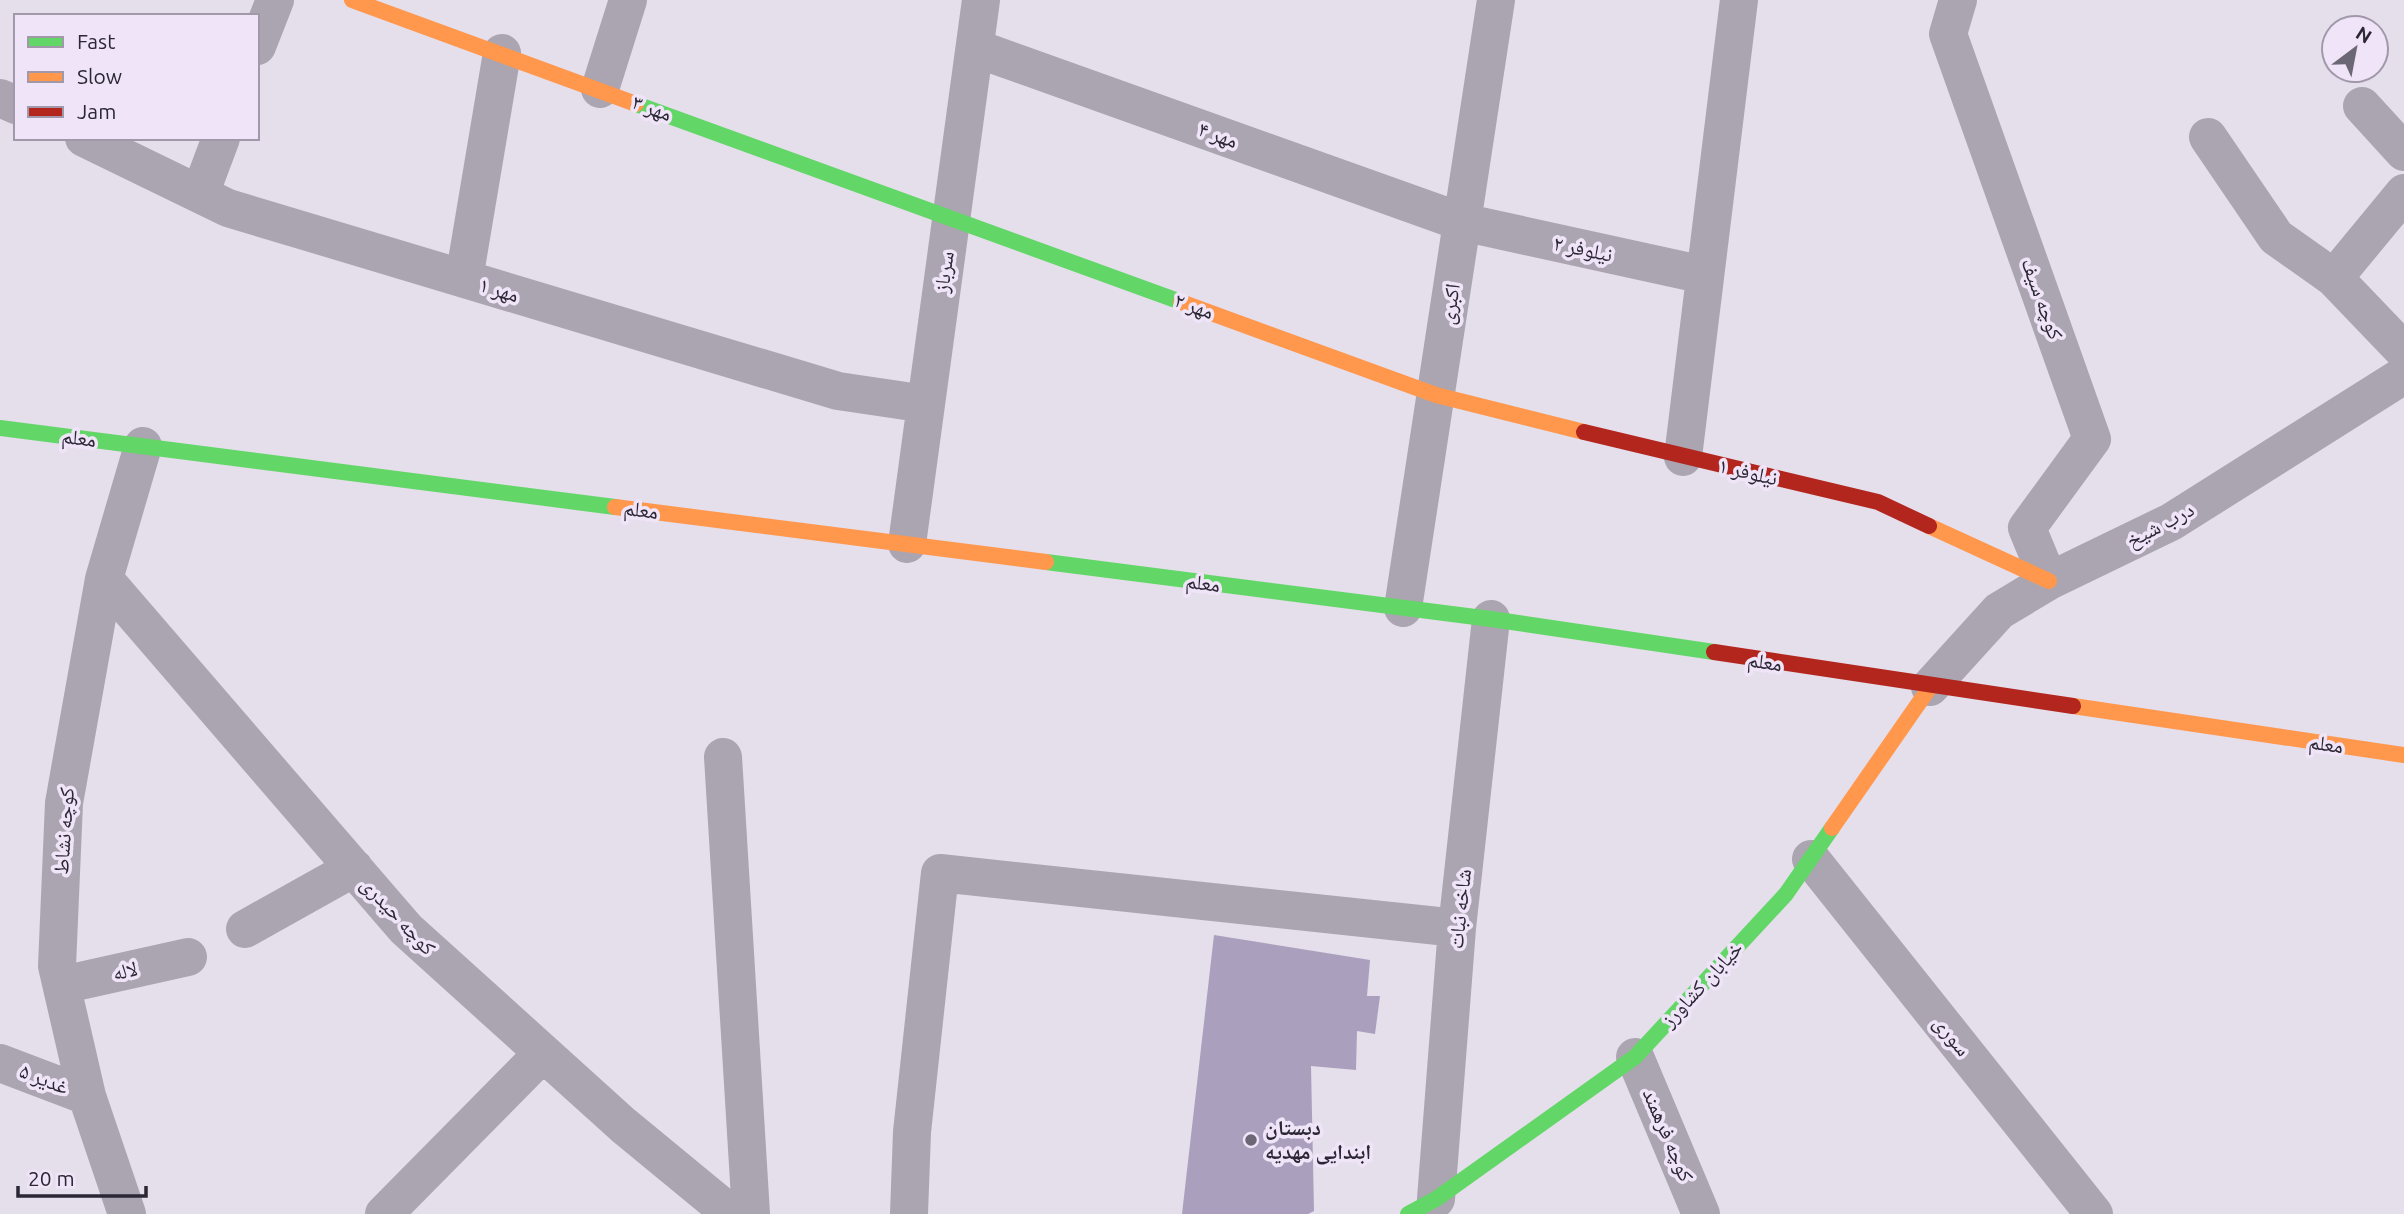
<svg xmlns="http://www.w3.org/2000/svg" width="2404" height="1214" viewBox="0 0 2404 1214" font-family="Ubuntu,'Noto Naskh Arabic',sans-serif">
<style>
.building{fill:#aaa0be}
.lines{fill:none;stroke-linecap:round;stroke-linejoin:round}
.street{stroke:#aaa5b0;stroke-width:38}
.fast{stroke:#63d668;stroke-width:16}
.slow{stroke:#ff974d;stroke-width:16}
.jam{stroke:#b3261e;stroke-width:16}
.poi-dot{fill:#6c6774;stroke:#f0e5f8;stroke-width:2.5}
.labels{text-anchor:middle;stroke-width:7;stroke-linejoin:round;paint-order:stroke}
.street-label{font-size:21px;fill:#2b2734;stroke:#f0e5f8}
.poi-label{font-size:21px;font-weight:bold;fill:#2b2734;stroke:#f0e5f8;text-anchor:start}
</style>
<rect width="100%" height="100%" fill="#e5deeb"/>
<path class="building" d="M 1214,935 L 1370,960 L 1367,996 L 1380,996 L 1375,1034 L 1357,1031 L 1356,1070 L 1311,1066 L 1314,1211 L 1308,1214 L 1182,1214 Z"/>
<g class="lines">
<path class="street" d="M 1958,0 L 1948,34 L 2092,439 L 2027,528 L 2049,581
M 257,46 L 275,0
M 975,48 L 1462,222 L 1704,275
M 600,89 L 628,0
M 0,98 L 16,105
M 2362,106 L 2404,152
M 2208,137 L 2276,237 L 2334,278 L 2404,351
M 84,138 L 228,208 L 838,391 L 926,404
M 200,194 L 221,138
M 2334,278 L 2404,193
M 464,279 L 502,53
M 1683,457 L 1739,0
M 907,544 L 981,0
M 104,579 L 406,929 L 623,1125 L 731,1214
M 1403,608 L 1496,0
M 1930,687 L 1999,611 L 2049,581 L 2171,522 L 2404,375
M 723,757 L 751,1214
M 1811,859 L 2094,1214
M 245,929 L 354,868
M 62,985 L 188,957
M 1635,1057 L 1701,1214
M 0,1063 L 87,1096
M 1436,1199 L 1457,928 L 1491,619
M 127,1214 L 87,1096 L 57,966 L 64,803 L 104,579 L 143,446
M 384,1214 L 543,1053
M 909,1214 L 912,1132 L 940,873 L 1457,928"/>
<path class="fast" d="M 636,104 L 1181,302
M 0,428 L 615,507
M 1046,562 L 1491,619 L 1714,652
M 1408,1214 L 1436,1199 L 1635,1057 L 1786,894 L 1832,828"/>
<path class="slow" d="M 352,0 L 636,104
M 1181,302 L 1436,395 L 1584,432
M 615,507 L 1046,562
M 1929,526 L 2049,581
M 2073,706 L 2404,755
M 1832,828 L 1930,687"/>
<path class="jam" d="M 1584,432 L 1878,502 L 1929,526
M 1714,652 L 2073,706"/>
</g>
<circle class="poi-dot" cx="1251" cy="1140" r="7"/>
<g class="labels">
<g class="street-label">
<text transform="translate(652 108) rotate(20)" y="7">مهر ۳</text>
<text transform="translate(1218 135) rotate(20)" y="7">مهر ۴</text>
<text transform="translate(1583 249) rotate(12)" y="7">نیلوفر ۲</text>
<text transform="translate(944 272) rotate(-82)" y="7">سرباز</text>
<text transform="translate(499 290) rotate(17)" y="7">مهر ۱</text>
<text transform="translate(2042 299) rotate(70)" y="7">کوچه سیف</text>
<text transform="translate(1450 304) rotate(-81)" y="7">اکبری</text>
<text transform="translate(1194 306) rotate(20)" y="7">مهر ۲</text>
<text transform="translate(79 438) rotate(7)" y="7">معلم</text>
<text transform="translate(1748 472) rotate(13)" y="7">نیلوفر ۱</text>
<text transform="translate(641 510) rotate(7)" y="7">معلم</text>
<text transform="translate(2160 525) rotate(-28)" y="7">درب شیخ</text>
<text transform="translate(1203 583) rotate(7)" y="7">معلم</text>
<text transform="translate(1765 662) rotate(9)" y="7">معلم</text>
<text transform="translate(2326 744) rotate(8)" y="7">معلم</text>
<text transform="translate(64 831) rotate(-86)" y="7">کوچه نشاط</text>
<text transform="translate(1460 909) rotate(-84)" y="7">شاخه نبات</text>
<text transform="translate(398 916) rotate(47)" y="7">کوچه حیدری</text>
<text transform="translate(125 971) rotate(-13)" y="7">لاله</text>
<text transform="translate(1702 984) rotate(-47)" y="7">خیابان کشاورز</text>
<text transform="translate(1952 1036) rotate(51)" y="7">سوری</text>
<text transform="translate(44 1079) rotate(21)" y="7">غدیر ۵</text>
<text transform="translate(1668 1135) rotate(67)" y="7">کوچه فرهمند</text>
</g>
<g class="poi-label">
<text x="1265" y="1135">دبستان<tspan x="1265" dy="24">ابندایی مهدیه</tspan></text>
</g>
</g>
<rect x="14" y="14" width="245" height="126" fill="#f0e5f8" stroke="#a199aa" stroke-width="2"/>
<rect x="28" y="37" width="35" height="10" fill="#63d668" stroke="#a199aa" stroke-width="2"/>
<text x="77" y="49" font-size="21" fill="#2b2734">Fast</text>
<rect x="28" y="72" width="35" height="10" fill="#ff974d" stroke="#a199aa" stroke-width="2"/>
<text x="77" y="84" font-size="21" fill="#2b2734">Slow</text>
<rect x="28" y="107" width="35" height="10" fill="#b3261e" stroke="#a199aa" stroke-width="2"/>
<text x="77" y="119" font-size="21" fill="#2b2734">Jam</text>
<g transform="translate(2355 49) rotate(32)"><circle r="33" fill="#f0e5f8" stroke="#a199aa" stroke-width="2"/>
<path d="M0-5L12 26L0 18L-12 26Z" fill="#6c6774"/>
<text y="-10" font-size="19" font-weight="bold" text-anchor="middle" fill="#2b2734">N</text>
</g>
<path d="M18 1186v10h128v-10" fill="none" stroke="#2b2734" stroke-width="3.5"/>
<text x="28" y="1186" font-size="21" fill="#2b2734" stroke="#f0e5f8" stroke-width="5" paint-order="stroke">20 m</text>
</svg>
